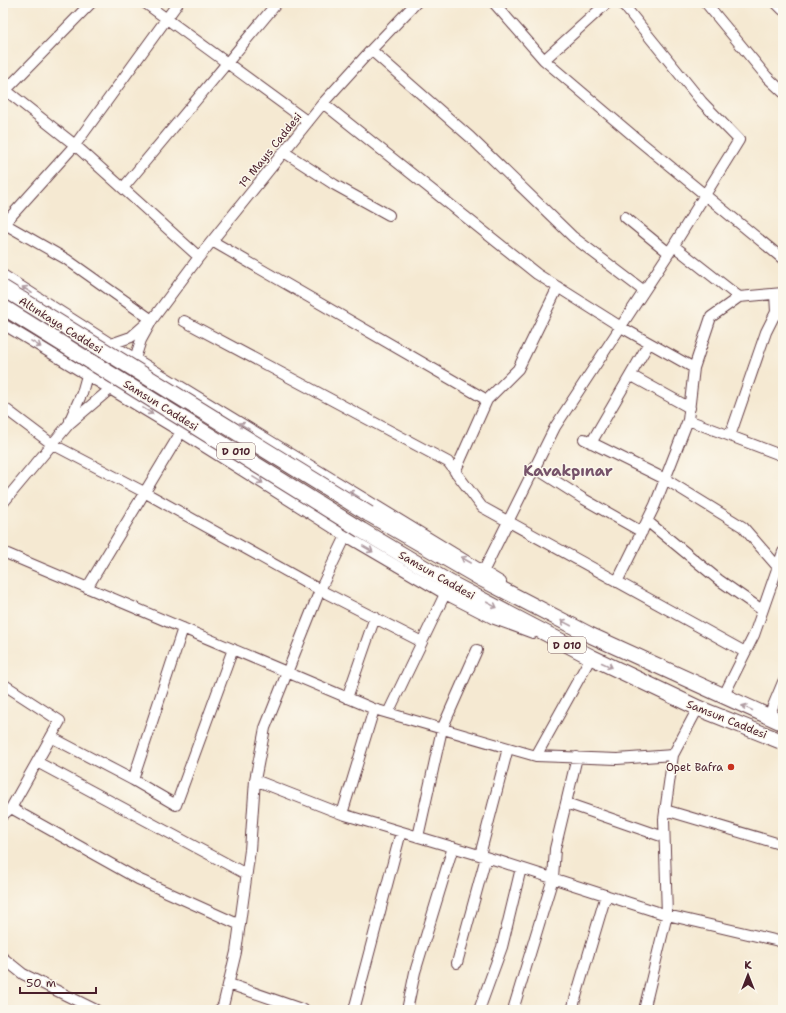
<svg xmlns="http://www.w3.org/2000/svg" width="786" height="1013" viewBox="0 0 786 1013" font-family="'Shantell Sans',sans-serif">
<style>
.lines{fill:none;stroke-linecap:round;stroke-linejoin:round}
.minor-casing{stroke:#643d44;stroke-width:12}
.highway-casing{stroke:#643d44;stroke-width:17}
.minor{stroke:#fff;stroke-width:10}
.highway{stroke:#fff;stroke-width:15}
.highway-bridge-casing{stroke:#643d44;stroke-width:17;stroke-linecap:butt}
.highway-bridge{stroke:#fff;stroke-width:15}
.oneway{stroke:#ae9aa0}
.poi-dot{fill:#c8321e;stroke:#fbf7ec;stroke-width:1.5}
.labels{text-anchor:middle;stroke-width:3;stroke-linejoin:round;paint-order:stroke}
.shield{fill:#fbf7ec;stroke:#7f6065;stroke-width:1}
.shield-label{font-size:10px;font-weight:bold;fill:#4a1f2b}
.street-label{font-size:11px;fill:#4a1f2b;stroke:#fbf7ec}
.poi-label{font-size:11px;fill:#4a1f2b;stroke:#fbf7ec;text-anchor:end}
.district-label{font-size:15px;font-weight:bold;fill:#76536a;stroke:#fbf7ec}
</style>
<rect width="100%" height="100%" fill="#fbf7ec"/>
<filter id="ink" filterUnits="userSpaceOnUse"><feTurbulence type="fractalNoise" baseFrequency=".025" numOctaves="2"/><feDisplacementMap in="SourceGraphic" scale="8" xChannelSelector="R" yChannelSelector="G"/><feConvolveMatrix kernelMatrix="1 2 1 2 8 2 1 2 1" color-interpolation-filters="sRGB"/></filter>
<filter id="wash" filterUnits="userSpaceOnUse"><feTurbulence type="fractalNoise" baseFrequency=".012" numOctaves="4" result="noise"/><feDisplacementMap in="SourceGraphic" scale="16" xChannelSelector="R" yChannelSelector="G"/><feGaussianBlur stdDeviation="0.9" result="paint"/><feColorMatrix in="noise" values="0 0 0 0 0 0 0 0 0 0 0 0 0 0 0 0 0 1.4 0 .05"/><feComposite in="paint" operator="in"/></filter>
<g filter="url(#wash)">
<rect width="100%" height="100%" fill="#f5e9d2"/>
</g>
<g filter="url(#ink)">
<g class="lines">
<defs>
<path id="minor" d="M 145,3 L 308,122
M 494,3 L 544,60 L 637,139 L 783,259
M 706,3 L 767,77 L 783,92
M 776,3 L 783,10
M 371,50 L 470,137 L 573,237 L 644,291
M 544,60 L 607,3
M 3,88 L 75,145 L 199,257
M 3,93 L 91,3
M 323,103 L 537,274 L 621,327 L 694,368
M 284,152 L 335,185 L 389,215
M 123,188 L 277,3
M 625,217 L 669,253
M 3,223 L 66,259 L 152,320
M 3,225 L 75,145 L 178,3
M 212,241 L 487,400
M 674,246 L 739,297
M 3,275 L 111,344 L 501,582
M 783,302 L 776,312 L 783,316
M 184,321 L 448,462 L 482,507 L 745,652
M 3,324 L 181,432 L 346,536 L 445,594 L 492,618 L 533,633
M 632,376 L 690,408
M 3,407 L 52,444 L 144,492 L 320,590 L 422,642
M 70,420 L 82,393 L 87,375 L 98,356 L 111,344 L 131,337 L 148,322
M 688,420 L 783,456
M 730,436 L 766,332 L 776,312 L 775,294
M 584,439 L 665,479 L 743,527 L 777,566
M 591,443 L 649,343
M 535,468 L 582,498 L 642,532
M 455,472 L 487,400 L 518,369 L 558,287
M 3,503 L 69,424 L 128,374 L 133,365 L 141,340 L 152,320 L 199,257 L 323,103 L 371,50 L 416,3
M 647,521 L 719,580 L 762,610
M 3,552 L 374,709 L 536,756 L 617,759 L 673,755
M 480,578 L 555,427 L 669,253 L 739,140 L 702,102 L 622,3
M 617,582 L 655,505 L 688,420 L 694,368 L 711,317 L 739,297 L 783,293
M 87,588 L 181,432
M 3,684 L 60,721 L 11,808 L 138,879 L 240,925
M 723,697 L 754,635 L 783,552
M 347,698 L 375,617
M 388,713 L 445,594
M 768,718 L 783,682
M 51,737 L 133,780 L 183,628
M 536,756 L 591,657
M 37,762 L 246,874
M 133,780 L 176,805 L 233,649
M 255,780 L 342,814 L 499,861 L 667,915 L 783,942
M 566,803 L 664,837
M 665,810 L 783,845
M 342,814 L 374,709
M 3,815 L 11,808
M 418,837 L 442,729 L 477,650
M 480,855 L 508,748
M 3,958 L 23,974 L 96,1010
M 457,963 L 486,857
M 229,984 L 304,1010
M 219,1010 L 223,1006 L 236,952 L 250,850 L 255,780 L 265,728 L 320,590 L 346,536
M 354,1010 L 401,832
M 407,1010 L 415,972 L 453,847
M 479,1010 L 502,947 L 521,868
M 513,1010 L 553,878 L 555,849 L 577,757
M 572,1010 L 606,895
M 644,1010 L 667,915 L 664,819 L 673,755 L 698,708"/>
<path id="highway" d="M 369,514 L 480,578 L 590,635 L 783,723
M 361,530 L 450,583 L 591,657 L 698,708 L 783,742"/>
</defs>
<use href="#minor" class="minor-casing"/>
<use href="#highway" class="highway-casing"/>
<use href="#minor" class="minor"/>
<use href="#highway" class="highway"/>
<defs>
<path id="highway-bridge" d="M 3,288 L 369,514
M 3,307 L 361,530"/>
</defs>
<use href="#highway-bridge" class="highway-bridge-casing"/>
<use href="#highway-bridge" class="highway-bridge"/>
</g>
<defs><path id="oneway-shaft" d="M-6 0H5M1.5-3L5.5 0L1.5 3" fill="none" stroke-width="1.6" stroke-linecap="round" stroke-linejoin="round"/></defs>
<g class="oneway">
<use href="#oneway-shaft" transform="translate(27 290) rotate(-147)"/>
<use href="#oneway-shaft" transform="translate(36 344) rotate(32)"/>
<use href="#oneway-shaft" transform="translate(148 411) rotate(32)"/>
<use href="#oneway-shaft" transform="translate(244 426) rotate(-148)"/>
<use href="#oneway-shaft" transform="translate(258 480) rotate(32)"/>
<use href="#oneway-shaft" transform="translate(354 494) rotate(-149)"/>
<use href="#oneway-shaft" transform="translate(368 549) rotate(30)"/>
<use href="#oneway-shaft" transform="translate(466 560) rotate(-150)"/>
<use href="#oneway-shaft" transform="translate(492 605) rotate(28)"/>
<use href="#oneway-shaft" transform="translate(566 623) rotate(-152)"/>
<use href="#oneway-shaft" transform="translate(607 665) rotate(25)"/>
<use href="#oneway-shaft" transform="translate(747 708) rotate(-156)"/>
</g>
</g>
<circle class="poi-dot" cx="731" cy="767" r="4"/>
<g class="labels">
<g class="shield">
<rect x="217" y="443" width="38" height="16" rx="3"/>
<rect x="548" y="637" width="38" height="16" rx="3"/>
</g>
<g class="shield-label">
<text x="236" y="455">D 010</text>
<text x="567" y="649">D 010</text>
</g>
<g class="street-label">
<text transform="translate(270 150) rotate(-51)" y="4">19 Mayıs Caddesi</text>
<text transform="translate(61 325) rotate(32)" y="4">Altınkaya Caddesi</text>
<text transform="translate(161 405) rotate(32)" y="4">Samsun Caddesi</text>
<text transform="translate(437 575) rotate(30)" y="4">Samsun Caddesi</text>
<text transform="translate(727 719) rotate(22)" y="4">Samsun Caddesi</text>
</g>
<g class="poi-label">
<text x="723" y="771">Opet Bafra</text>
</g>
<g class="district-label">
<text x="568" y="476">Kavakpınar</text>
</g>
</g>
<rect width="786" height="1013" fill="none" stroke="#fbf7ec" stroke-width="16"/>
<g transform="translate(748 975)" stroke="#fbf7ec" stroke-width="3" paint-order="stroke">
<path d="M0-3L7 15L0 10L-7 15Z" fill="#4a1f2b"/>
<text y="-6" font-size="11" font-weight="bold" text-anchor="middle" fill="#4a1f2b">K</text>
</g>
<path d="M20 987v6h76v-6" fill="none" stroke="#4a1f2b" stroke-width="2"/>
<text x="26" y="987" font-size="12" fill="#4a1f2b" stroke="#fbf7ec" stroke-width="3" paint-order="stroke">50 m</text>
</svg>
